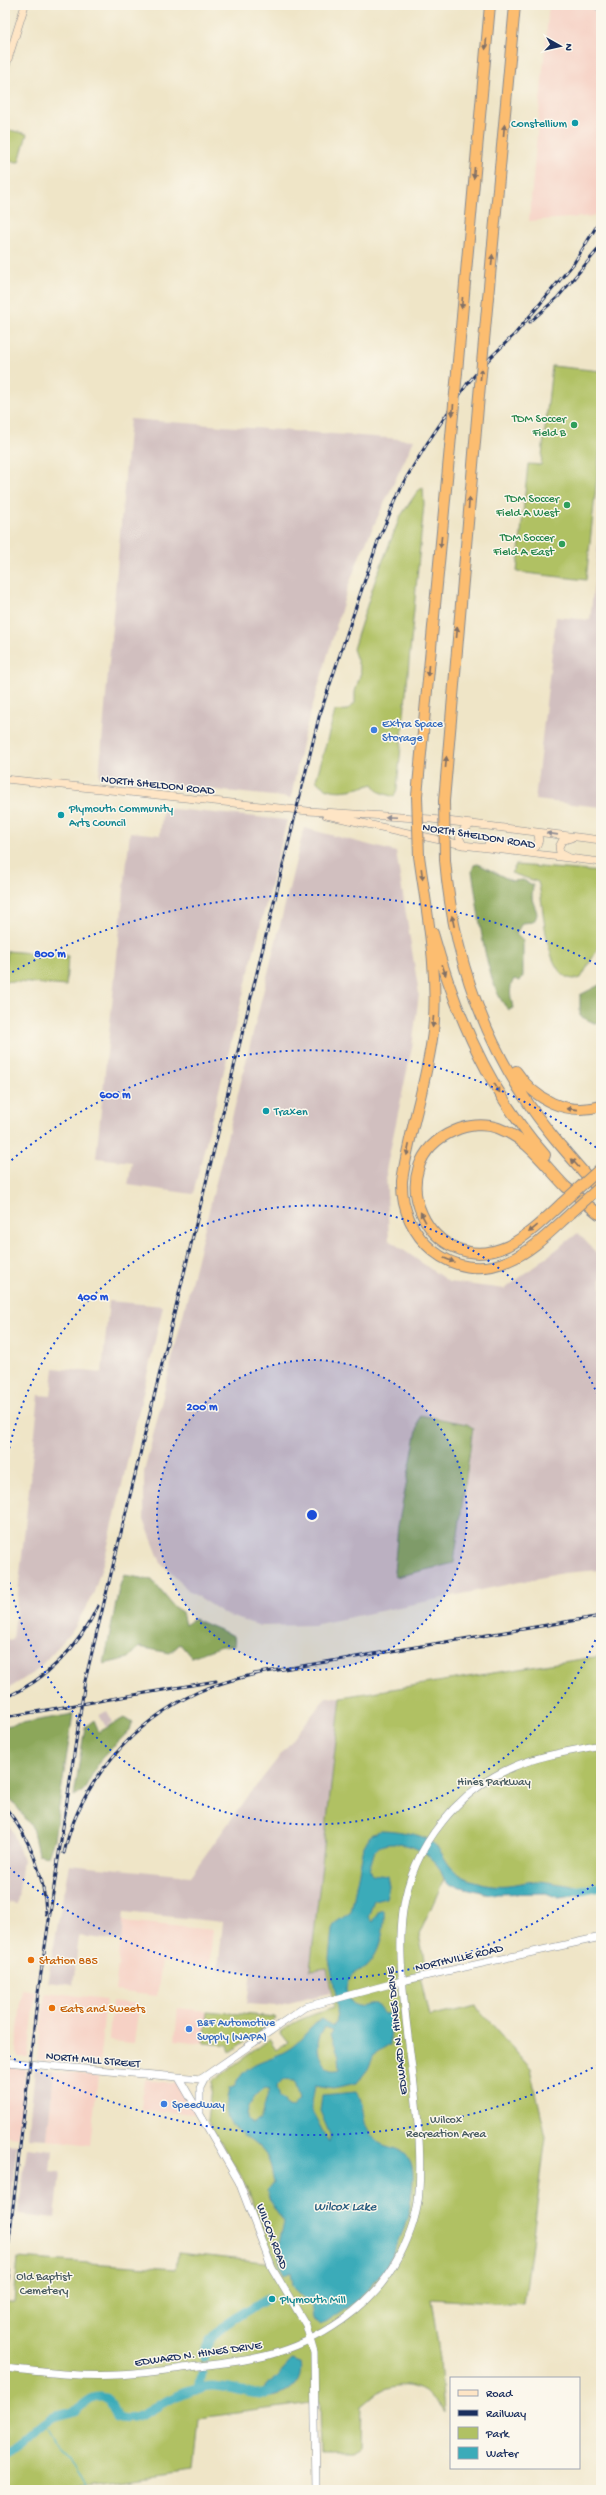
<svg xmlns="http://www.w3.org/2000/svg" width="606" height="2495" viewBox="0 0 606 2495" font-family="'Gochi Hand',sans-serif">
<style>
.built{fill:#f6d1c5}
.industrial{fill:#d1bfbf}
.green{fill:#b0c164;stroke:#667861}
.forest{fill:#8ca75a;stroke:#546b5c}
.water{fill:#3babb9;stroke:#2b6d8c;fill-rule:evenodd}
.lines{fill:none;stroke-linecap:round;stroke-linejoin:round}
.stream{stroke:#3babb9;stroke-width:1.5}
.river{stroke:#3babb9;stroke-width:9}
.tertiary-casing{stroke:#858a92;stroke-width:8}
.secondary-casing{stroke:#858a92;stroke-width:8}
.motorway-casing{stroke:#858a92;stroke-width:12}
.tertiary{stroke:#fff;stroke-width:7}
.secondary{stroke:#fee5c5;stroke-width:7}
.motorway{stroke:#fcbd6f;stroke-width:10}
.rail-casing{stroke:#1b2f5e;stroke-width:3}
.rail{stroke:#fbf7ec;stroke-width:1.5;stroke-dasharray:4.5;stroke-linecap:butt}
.motorway-bridge-casing{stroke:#858a92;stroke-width:12;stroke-linecap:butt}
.motorway-bridge{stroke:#fcbd6f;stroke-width:10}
.oneway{fill:#806f66}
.oneway2{fill:#8c8a92}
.ring{fill:none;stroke:#1d4ed8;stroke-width:2;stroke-dasharray:2 4}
.culture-dot{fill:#0f9aa8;stroke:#fbf7ec;stroke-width:1.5}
.leisure-dot{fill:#2e9e5b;stroke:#fbf7ec;stroke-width:1.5}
.shop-dot{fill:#3f7fe0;stroke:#fbf7ec;stroke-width:1.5}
.food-dot{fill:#e8710a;stroke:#fbf7ec;stroke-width:1.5}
.labels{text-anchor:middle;stroke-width:3;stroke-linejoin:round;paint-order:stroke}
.culture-label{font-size:12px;fill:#0d838f;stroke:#fbf7ec;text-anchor:start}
.leisure-label{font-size:12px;fill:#27864d;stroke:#fbf7ec;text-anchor:end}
.shop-label{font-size:12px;fill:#366cbe;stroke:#fbf7ec;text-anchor:start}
.street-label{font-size:12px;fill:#1b2f5e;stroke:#fbf7ec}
.park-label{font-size:12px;fill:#485b60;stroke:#fbf7ec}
.food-label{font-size:12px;fill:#c56008;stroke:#fbf7ec;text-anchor:start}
.water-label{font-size:13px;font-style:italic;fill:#265a7e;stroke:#fbf7ec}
.centre{fill:#1d4ed8;stroke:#fbf7ec;stroke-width:2}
.ring-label{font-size:12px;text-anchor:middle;font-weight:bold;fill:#1d4ed8;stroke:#fbf7ec;stroke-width:3;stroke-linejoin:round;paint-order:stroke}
</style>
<rect width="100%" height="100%" fill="#fbf7ec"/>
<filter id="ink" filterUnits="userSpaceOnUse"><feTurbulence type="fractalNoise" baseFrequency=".025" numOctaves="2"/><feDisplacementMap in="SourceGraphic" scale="8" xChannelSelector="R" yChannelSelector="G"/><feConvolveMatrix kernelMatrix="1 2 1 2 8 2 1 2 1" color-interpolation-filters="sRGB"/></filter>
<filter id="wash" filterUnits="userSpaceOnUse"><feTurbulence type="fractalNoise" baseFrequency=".012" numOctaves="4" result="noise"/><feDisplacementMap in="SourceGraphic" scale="16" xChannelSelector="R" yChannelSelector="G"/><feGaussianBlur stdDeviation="0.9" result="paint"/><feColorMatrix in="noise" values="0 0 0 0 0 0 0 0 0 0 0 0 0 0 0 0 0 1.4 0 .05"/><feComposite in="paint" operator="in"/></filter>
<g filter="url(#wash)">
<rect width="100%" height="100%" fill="#efe5c7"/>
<path class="built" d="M 549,5 L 601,5 L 601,203 L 595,216 L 529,221 Z
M 123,1921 L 213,1930 L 209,1967 L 162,1962 L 157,1996 L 115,1991 Z
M 22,1990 L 36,1992 L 28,2057 L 18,2057 L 16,2052 Z
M 45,1992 L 106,1999 L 99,2066 L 37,2060 Z
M 112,2001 L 139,2004 L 134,2043 L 109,2041 Z
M 178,2008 L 207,2011 L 204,2043 L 175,2040 Z
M 5,2066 L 26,2069 L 18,2137 L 5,2135 Z
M 54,2071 L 98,2076 L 90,2145 L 47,2139 Z
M 144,2079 L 177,2084 L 195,2114 L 141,2110 Z"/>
<path class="industrial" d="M 130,419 L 414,440 L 360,555 L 347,590 L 303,738 L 291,798 L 99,777 Z
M 601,515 L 601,807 L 535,800 L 556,617 L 590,620 Z
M 163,808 L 287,820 L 193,1194 L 128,1185 L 132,1162 L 96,1158 L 130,832 L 160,835 Z
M 304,828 L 396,852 L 419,994 L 412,1047 L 386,1170 L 389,1240 L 449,1282 L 505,1289 L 578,1233 L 601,1258 L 601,1570 L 563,1573 L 313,1625 L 261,1626 L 226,1615 L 189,1591 L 161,1563 L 144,1520 L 144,1472 Z
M 109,1301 L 163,1306 L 106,1554 L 94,1592 L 74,1629 L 36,1671 L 5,1691 L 5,1639 L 13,1640 L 39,1395 L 51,1396 L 54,1368 L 102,1373 Z
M 326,1697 L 341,1697 L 310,1970 L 327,1968 L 330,1993 L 276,2006 L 247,2004 L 251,1972 L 218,1969 L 223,1922 L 124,1912 L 121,1941 L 79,1936 L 73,1985 L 47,1982 L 69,1864 L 190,1876 L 243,1803 Z
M 107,1711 L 113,1722 L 106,1727 L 99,1715 Z
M 5,1816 L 13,1832 L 23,1860 L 17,1904 L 5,1902 Z
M 35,2069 L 54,2071 L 47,2139 L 28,2138 Z
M 5,2144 L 17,2145 L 5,2255 Z
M 27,2147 L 52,2150 L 50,2172 L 60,2173 L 55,2218 L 18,2214 Z"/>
<path class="green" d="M 5,129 L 27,134 L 19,162 L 5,161 Z
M 552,366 L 601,371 L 601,439 L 586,580 L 517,572 L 528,464 L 541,465 Z
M 423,487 L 424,504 L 397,789 L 394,797 L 379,792 L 373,784 C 356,789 328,798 316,780 L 335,711 L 347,710 L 355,703 L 355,692 L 361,672 L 353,649 L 358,633 L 376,578 L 400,517 L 417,492 Z
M 516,865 L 601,872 L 601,943 L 581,978 C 543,989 545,904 538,882 L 511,873 Z
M 7,951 L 68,956 L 66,986 L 5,981 Z
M 601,1656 L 601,1887 L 484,1893 L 445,1877 L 419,1935 L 426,1969 L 419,1971 L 429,2017 L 476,2006 L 531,2069 L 546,2137 L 524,2305 L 431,2299 L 440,2358 L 444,2413 C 431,2393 413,2380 387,2388 C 379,2390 369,2401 362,2406 L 361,2448 L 353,2453 L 320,2453 L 319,2402 L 199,2418 L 194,2472 L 56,2490 L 5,2490 L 5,2302 L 14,2302 L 18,2258 L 176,2269 L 178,2253 L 274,2263 L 247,2186 L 207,2120 L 212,2081 L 270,2039 L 277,2050 L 288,2042 L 280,2032 C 297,2019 314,2014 334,2008 L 327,1968 L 310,1970 L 341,1697 Z
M 207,2011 L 275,2017 L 276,2019 L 230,2053 L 228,2045 L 204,2043 Z"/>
<path class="forest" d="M 478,864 L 512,881 L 523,880 L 533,885 C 533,890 531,897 533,902 C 536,911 540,914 533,922 L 522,923 L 516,934 L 523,941 L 523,976 L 520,981 L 514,979 C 508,989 511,997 513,1008 L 509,1010 C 485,989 478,905 472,871 L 474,865 Z
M 601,984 L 601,1023 L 594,1023 L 580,1016 L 580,995 Z
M 420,1415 L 467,1424 L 473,1428 L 454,1563 L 396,1577 L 394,1572 L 398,1526 Z
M 124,1575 L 152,1580 L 174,1607 L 182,1612 L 185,1625 L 194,1619 L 234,1636 L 235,1645 L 222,1646 L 191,1657 L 180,1644 L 170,1653 L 139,1647 L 129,1658 L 104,1664 L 119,1588 Z
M 73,1714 L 54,1839 L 48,1856 L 38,1854 L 32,1827 L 14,1803 L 5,1797 L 5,1726 Z
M 124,1718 L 132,1723 L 130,1730 L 101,1759 L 83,1791 L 74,1796 L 85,1727 L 94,1720 L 99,1732 Z"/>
<path class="water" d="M 381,1830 C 393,1830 422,1834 431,1841 C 449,1857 443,1869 471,1880 C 498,1889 508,1885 534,1881 C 539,1880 582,1887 587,1889 L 582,1895 L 559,1898 L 546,1893 L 491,1894 L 448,1884 C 442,1878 442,1871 437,1865 C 426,1852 412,1844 396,1844 C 388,1844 381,1844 375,1850 L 369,1870 L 372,1874 L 387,1876 L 389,1886 L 386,1898 L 374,1901 L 368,1917 L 372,1922 L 378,1912 L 384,1910 C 385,1928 381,1952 367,1966 C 361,1971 352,1973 348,1981 C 343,1989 349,2004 358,2006 C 364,2008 369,2003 376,2004 L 384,2014 L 391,2013 L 390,2045 L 374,2055 L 368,2069 L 357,2083 L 333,2088 L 315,2085 L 311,2109 L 329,2143 L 330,2135 L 320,2111 L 322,2095 L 357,2092 C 366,2105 359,2125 377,2141 C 385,2149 405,2146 411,2163 C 415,2174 412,2188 411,2199 C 403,2247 378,2289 336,2315 C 331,2318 326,2323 320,2324 L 313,2319 L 311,2303 L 300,2295 L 293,2286 L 291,2271 L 283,2275 L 277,2250 L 284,2223 L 270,2202 L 267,2191 L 274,2182 C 272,2173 271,2163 266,2155 C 245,2126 217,2136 229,2089 L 235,2086 C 248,2057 270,2063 292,2047 C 303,2039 310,2026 322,2019 L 333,2026 L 335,2024 L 338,2006 L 329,1959 L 332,1929 L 335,1923 L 351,1912 L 364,1846 L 370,1836 ZM 325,2027 L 333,2030 L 331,2034 L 339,2056 L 340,2069 C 324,2076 315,2051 319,2039 C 320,2035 323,2031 325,2027 ZM 283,2080 L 294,2081 L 299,2099 L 292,2107 L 287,2106 L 283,2099 L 279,2098 L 276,2087 ZM 265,2088 L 269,2090 L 260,2120 L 252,2124 L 247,2118 C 246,2106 256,2094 265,2088 Z
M 292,2360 L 301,2363 C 306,2385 282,2401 262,2396 L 262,2392 Z"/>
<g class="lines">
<path class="stream" d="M 588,5 L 601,13
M 45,2422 L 58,2445 L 70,2457 L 85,2484 L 86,2490"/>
<path class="river" d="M 575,1891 L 601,1886
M 205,2358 C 203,2330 248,2311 267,2299
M 199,2389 L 202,2374
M 5,2453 C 23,2447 36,2426 52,2418 C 60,2414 69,2414 76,2410 C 88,2402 93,2393 109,2399 L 117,2417 C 137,2424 153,2408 170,2399 C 181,2393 193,2390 205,2387 C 226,2382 257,2400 272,2392"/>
</g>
</g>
<g filter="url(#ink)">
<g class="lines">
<defs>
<path id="tertiary" d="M 5,2062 L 201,2079 L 305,2007 L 402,1981 L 601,1937
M 179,2078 L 239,2182 L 272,2268 L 306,2325 L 314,2353 L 316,2490
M 200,2112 L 200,2088 L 205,2078
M 5,2368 C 42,2372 79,2377 117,2375 C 142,2374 167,2370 191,2367 C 216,2364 241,2362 265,2356 C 319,2342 373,2307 399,2257 C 409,2237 418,2214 419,2191 C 423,2131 411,2069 405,2010 C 398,1938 394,1882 442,1822 C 461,1798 485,1779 513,1767 C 541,1755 572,1751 601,1745"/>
<path id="secondary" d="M 5,69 L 25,5
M 5,779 L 308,811 L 431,819 L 601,840
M 326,815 L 463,845 L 601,862
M 488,844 L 536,847 L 539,840 L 537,832
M 463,845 L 459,837 L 464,829 L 472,824
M 570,858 L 560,853 L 559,847 L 562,841 L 571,838"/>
<path id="motorway" d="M 484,341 L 515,5
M 457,372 L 490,5
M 417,796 L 450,447
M 444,801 L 478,407
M 419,856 C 427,913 439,974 433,1032 C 427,1082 409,1131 402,1181 C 400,1237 452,1285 508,1261 C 533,1251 552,1230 571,1213
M 445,860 C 452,944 478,1026 524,1097 C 546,1131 574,1161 601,1192
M 433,933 C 455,1012 490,1093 545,1155
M 516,1071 C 535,1100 566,1116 601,1106
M 562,1203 C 546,1218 528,1236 508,1246 C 429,1282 376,1164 454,1131 C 467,1125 484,1123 498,1128 C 528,1139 545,1166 566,1187 C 577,1196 588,1205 599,1214"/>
</defs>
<use href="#tertiary" class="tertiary-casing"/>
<use href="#secondary" class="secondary-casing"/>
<use href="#motorway" class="motorway-casing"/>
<use href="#tertiary" class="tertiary"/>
<use href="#secondary" class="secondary"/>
<use href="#motorway" class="motorway"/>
<defs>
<path id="rail" d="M 530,322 L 558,297 L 601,246
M 254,1674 L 601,1616
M 5,1698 C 47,1679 78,1648 98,1606
M 5,1717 L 216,1681
M 5,1807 C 29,1837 45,1875 46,1914
M 64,1853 C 80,1782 133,1722 198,1692 C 218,1683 239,1678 260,1673
M 5,2275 L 38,1993 L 85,1681 L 319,717 L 378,541 L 402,485 L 428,442 L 467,384 L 491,357 L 515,334 L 574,263 L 601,219
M 5,2303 L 9,2270"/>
</defs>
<use href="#rail" class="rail-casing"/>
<use href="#rail" class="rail"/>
<defs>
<path id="motorway-bridge" d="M 478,407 L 484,341
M 450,447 L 457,372
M 417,796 L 419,856
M 444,801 L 445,860
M 562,1203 L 601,1168
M 571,1213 L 601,1186"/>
</defs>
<use href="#motorway-bridge" class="motorway-bridge-casing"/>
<use href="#motorway-bridge" class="motorway-bridge"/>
</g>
<defs><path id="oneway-solid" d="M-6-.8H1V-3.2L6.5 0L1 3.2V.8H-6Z"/></defs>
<g class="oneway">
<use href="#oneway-solid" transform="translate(486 44) rotate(95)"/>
<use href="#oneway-solid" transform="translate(504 130) rotate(-85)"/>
<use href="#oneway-solid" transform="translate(474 173) rotate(95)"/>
<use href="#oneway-solid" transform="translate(492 260) rotate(-85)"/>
<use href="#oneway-solid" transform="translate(462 303) rotate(95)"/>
<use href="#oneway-solid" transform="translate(481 374) rotate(-84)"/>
<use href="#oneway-solid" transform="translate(453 410) rotate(95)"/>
<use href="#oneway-solid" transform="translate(469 503) rotate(-85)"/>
<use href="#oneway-solid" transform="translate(441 542) rotate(96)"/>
<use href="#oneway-solid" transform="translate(457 632) rotate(-85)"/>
<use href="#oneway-solid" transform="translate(428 671) rotate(95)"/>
<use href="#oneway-solid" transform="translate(446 762) rotate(-85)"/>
<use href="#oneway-solid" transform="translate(422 874) rotate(83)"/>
<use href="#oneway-solid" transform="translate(453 921) rotate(-102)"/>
<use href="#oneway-solid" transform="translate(444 970) rotate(72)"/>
<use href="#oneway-solid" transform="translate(433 1022) rotate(95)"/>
<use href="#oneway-solid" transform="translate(497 1088) rotate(59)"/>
<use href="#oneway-solid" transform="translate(572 1109) rotate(-174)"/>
<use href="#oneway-solid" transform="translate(408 1150) rotate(102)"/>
<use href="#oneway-solid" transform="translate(575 1163) rotate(-132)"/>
<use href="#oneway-solid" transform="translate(423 1217) rotate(-118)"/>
<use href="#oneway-solid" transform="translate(533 1229) rotate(141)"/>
<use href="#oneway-solid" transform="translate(449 1260) rotate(23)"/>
</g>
<g class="oneway2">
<use href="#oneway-solid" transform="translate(391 817) rotate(-177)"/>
<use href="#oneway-solid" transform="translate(552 834) rotate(-172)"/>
</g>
</g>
<circle cx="312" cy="1515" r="155" fill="#1d4ed8" fill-opacity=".12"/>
<g class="ring">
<circle cx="312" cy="1515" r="155"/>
<path d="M600 1629A310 310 0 0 1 5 1558M5 1472A310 310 0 0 1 600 1401"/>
<path d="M598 1881A465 465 0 0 1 7 1866M7 1164A465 465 0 0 1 598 1149"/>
<path d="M598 2065A620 620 0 0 1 7 2055M7 975A620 620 0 0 1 598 965"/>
</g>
<g class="culture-dot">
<circle cx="575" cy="123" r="4"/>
<circle cx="61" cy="815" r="4"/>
<circle cx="266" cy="1111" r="4"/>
<circle cx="272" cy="2299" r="4"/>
</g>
<g class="leisure-dot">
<circle cx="574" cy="425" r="4"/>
<circle cx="567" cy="505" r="4"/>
<circle cx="562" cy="544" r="4"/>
</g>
<g class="shop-dot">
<circle cx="374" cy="730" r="4"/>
<circle cx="189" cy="2029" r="4"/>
<circle cx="164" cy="2104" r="4"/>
</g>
<g class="food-dot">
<circle cx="31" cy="1960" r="4"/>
<circle cx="52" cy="2008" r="4"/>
</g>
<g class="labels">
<g class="culture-label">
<text x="567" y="127" text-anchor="end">Constellium</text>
<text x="69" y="812">Plymouth Community<tspan x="69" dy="14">Arts Council</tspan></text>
<text x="274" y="1115">Traxen</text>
<text x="280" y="2303">Plymouth Mill</text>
</g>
<g class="leisure-label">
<text x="566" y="422">TDM Soccer<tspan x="566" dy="14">Field B</tspan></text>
<text x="559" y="502">TDM Soccer<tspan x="559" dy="14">Field A West</tspan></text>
<text x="554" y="541">TDM Soccer<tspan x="554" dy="14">Field A East</tspan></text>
</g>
<g class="shop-label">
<text x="382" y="727">Extra Space<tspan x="382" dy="14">Storage</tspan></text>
<text x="197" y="2026">B&amp;F Automotive<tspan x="197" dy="14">Supply (NAPA)</tspan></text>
<text x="172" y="2108">Speedway</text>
</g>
<g class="street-label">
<text transform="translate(158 784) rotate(6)" y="4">NORTH SHELDON ROAD</text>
<text transform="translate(479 835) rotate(9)" y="4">NORTH SHELDON ROAD</text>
<text transform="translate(459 1957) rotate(-13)" y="4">NORTHVILLE ROAD</text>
<text transform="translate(396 2031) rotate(-96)" y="4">EDWARD N. HINES DRIVE</text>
<text transform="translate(93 2059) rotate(5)" y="4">NORTH MILL STREET</text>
<text transform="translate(273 2236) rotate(69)" y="4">WILCOX ROAD</text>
<text transform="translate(198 2353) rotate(-8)" y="4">EDWARD N. HINES DRIVE</text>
</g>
<g class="park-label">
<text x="494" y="1785">Hines Parkway</text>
<text x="446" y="2123">Wilcox<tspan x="446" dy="14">Recreation Area</tspan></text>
<text x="44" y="2280">Old Baptist<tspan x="44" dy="14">Cemetery</tspan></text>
</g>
<g class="food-label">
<text x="39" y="1964">Station 885</text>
<text x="60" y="2012">Eats and Sweets</text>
</g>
<g class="water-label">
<text x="345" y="2210">Wilcox Lake</text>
</g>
</g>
<circle cx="312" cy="1515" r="6" class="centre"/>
<g class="ring-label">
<text x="50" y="957">800 m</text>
<text x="115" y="1098">600 m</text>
<text x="93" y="1300">400 m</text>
<text x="202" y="1410">200 m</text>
</g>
<rect width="606" height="2495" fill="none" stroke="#fbf7ec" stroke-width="20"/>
<rect x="450" y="2377" width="130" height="92" fill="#fbf7ec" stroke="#a1a7b3"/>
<rect x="458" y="2390" width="20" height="6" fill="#fee5c5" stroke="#a1a7b3"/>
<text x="486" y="2397" font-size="12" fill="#1b2f5e">Road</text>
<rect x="458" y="2410" width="20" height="6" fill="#1b2f5e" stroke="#a1a7b3"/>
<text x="486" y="2417" font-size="12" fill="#1b2f5e">Railway</text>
<rect x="458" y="2427" width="20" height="12" fill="#b0c164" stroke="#a1a7b3"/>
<text x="486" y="2437" font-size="12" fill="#1b2f5e">Park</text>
<rect x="458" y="2447" width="20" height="12" fill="#3babb9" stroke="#a1a7b3"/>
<text x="486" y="2457" font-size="12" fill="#1b2f5e">Water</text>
<g transform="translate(560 46) rotate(98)" stroke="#fbf7ec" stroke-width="3" paint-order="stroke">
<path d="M0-3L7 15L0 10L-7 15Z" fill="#1b2f5e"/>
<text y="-6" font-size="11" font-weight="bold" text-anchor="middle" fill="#1b2f5e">N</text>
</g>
</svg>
